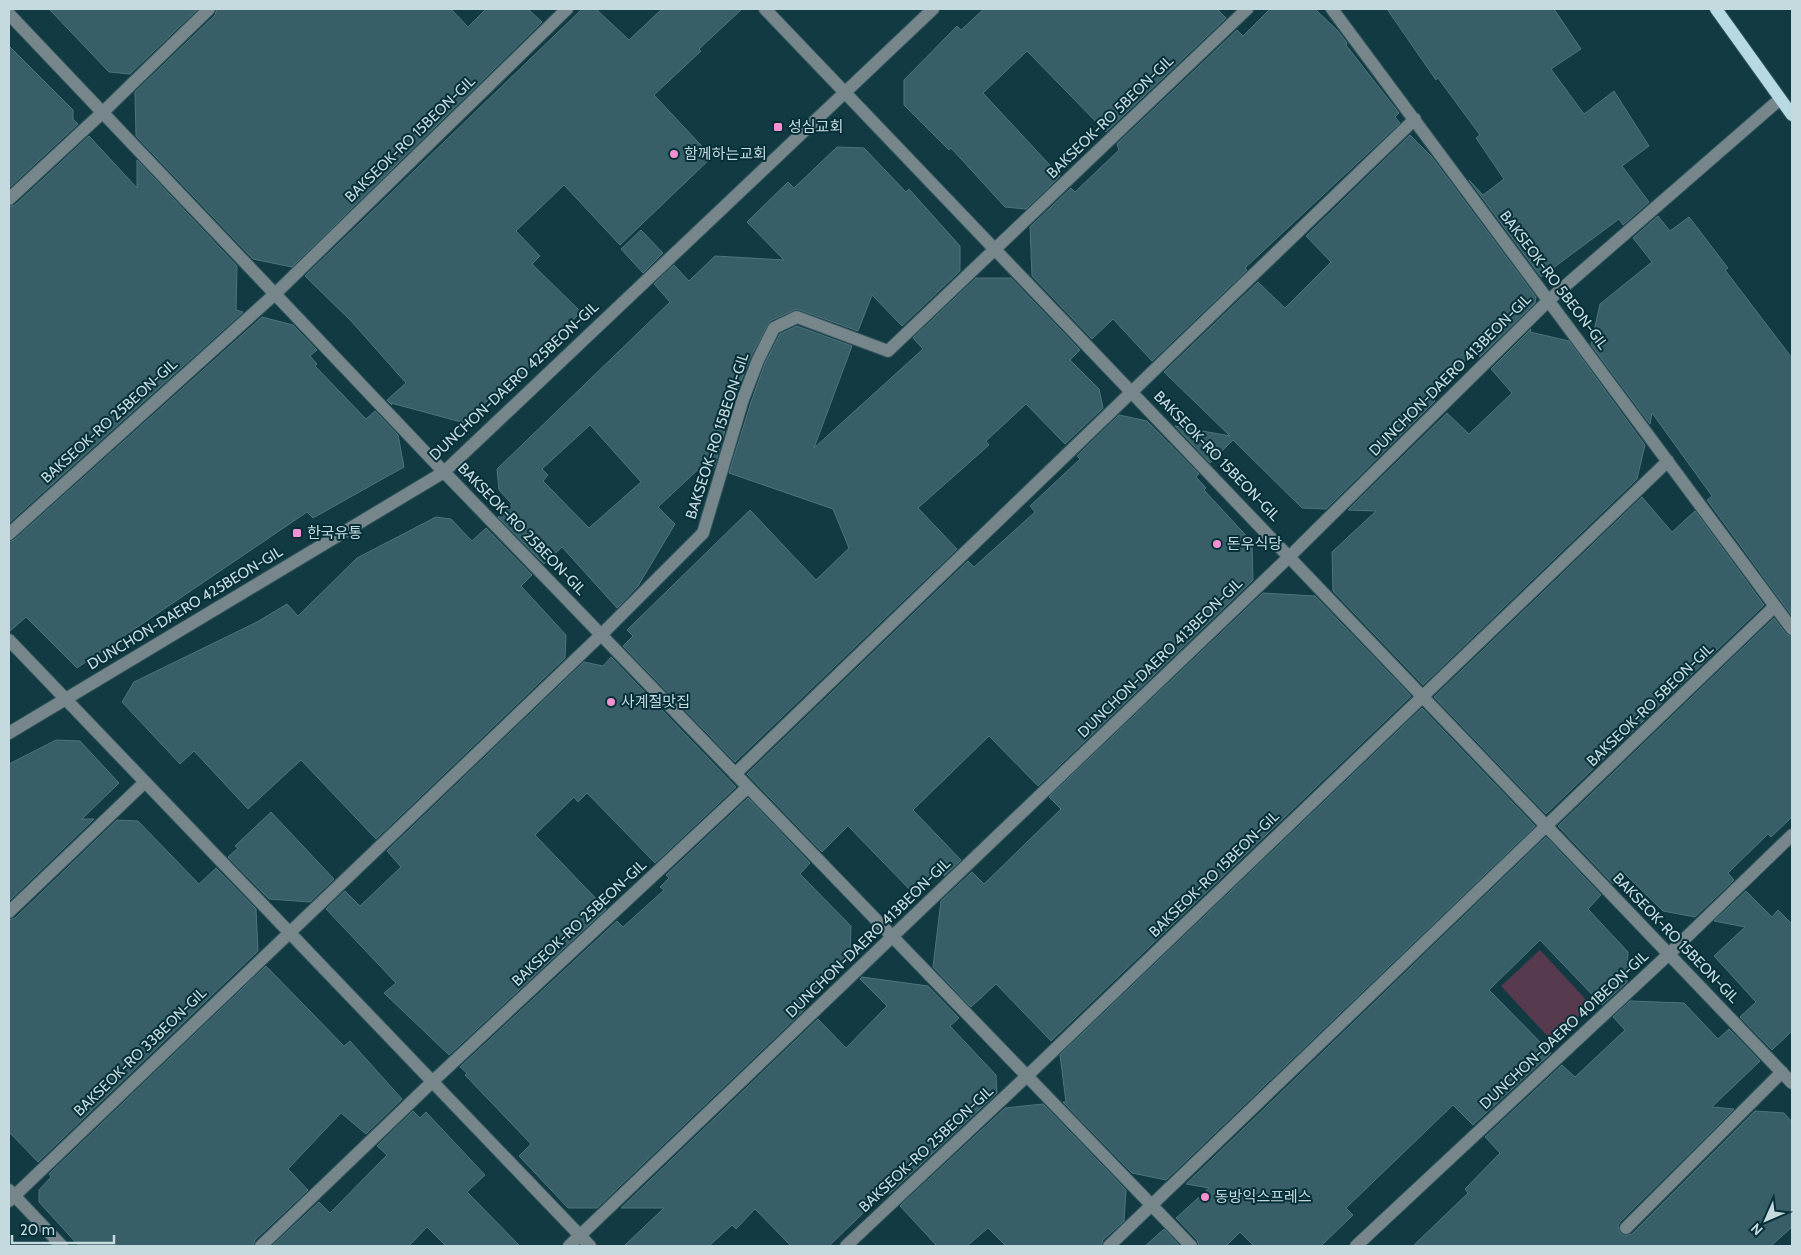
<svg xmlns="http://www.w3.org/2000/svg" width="1801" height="1255" viewBox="0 0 1801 1255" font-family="Cabin,'Noto Sans KR',sans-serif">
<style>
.green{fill:#583a4e}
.building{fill:#385f68;stroke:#4e757e;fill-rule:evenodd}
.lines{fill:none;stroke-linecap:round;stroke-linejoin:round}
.minor-casing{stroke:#32575e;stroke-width:14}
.major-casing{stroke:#32575e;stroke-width:14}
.minor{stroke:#76868b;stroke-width:12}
.major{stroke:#b6d9e2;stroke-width:12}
.poi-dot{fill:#f591d2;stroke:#062f38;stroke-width:2}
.labels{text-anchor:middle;stroke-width:4;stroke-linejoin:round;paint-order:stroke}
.street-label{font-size:15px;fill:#c5dadf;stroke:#062f38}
.poi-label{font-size:15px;fill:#c5dadf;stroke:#062f38;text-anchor:start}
</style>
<rect width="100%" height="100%" fill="#123a42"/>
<path class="green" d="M 1540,950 L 1591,1005 L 1552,1041 L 1501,986 Z"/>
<path class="building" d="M 49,9 L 198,9 L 130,74 L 109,72 Z
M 217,9 L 451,9 L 468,27 L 486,9 L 528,9 L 542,22 L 292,267 L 253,259 L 136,136 L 135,92 L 215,15 Z
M 582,9 L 596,9 L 629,40 L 662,9 L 742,9 L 699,49 L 701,51 L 654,95 L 712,157 L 620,245 L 564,185 L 516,231 L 540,256 L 532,264 L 581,312 L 536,357 L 538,359 L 496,399 L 493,395 L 465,423 L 391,403 L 392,405 L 387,400 L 406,383 L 352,322 L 305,276 Z
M 984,9 L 1217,9 L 1226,18 L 1106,132 L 1027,51 L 983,93 L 1060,176 L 1026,209 L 1005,207 L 951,148 L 949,150 L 904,105 L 904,80 L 957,26 L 961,30 Z
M 1270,9 L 1315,9 L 1338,31 L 1347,43 L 1346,45 L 1399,113 L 1395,117 L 1400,123 L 1245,268 L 1247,270 L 1152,361 L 1113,319 L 1092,339 L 1032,276 L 1030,227 L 1071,188 L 1075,192 L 1119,150 L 1117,144 L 1237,30 L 1243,36 Z
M 1387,9 L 1554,9 L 1581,49 L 1551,69 L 1584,114 L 1614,91 L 1649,146 L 1622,166 L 1649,202 L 1623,225 L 1619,219 L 1541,277 L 1469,180 L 1483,195 L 1504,179 L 1476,138 L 1480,135 L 1438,78 L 1436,80 Z
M 9,46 L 73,110 L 73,119 L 78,124 L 9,188 Z
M 1410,135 L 1431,156 L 1536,297 L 1535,303 L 1480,357 L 1475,351 L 1430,396 L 1435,401 L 1326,509 L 1302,508 L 1233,440 L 1210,463 L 1175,426 L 1230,436 L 1164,372 L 1258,282 L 1285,308 L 1331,262 L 1306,236 Z
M 89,136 L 137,188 L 137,160 L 237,266 L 236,310 L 243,312 L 9,523 L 9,207 L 15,205 Z
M 837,147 L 864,148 L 906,192 L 909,189 L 960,246 L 960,271 L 902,326 L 872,295 L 858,331 L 797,309 L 770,321 L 751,356 L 735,396 L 714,468 L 704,464 L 658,507 L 675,524 L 638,586 L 617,608 L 562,547 L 544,564 L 498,517 L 512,504 L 499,490 L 497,469 L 670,302 L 654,284 L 674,265 L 689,281 L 715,256 L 784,260 L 747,222 L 788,182 L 794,188 ZM 590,425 L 641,482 L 589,528 L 543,481 L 548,475 L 542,469 Z
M 1658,216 L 1670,231 L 1689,217 L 1728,268 L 1725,270 L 1792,358 L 1792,616 L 1707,500 L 1712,496 L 1652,413 L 1650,424 L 1591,345 L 1600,304 L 1652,262 L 1633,238 Z
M 641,230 L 663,253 L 643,273 L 621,249 Z
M 976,278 L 1011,278 L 1080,350 L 1070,360 L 1099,389 L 1103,408 L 1065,444 L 1026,404 L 986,441 L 989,445 L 918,508 L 957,549 L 735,762 L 623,646 L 633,636 L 627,630 L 750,510 L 816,580 L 849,548 L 833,509 L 729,473 L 751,402 L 765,363 L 780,334 L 797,326 L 852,346 L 814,448 L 923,349 L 913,338 Z
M 262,317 L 293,325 L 317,350 L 310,356 L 317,364 L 315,366 L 366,419 L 375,411 L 398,435 L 404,467 L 313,518 L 307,512 L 77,668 L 26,617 L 9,632 L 9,542 L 14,540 Z
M 1531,329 L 1530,332 L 1569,341 L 1645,445 L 1637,479 L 1423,685 L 1333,591 L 1332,552 L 1376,511 L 1348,510 L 1447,413 L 1469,434 L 1512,393 L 1491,369 Z
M 1119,415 L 1147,421 L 1199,474 L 1196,477 L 1206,488 L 1204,490 L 1252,542 L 1253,580 L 1038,786 L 989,736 L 913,810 L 961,860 L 944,876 L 945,862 L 913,893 L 848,826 L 822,852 L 747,774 L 968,561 L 974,567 L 1035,512 L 1030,506 L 1080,459 L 1077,456 Z
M 1642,497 L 1672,532 L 1695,511 L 1764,605 L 1546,814 L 1434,697 Z
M 436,517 L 451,519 L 472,541 L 486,528 L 532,575 L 521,586 L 566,635 L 565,658 L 376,839 L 301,760 L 248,809 L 194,751 L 180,764 L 122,702 L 134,682 L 257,622 L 287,604 L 298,616 L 357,558 Z
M 1263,593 L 1315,596 L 1411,696 L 1051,1041 L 996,984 L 971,1007 L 933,967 L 941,901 L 972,872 L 984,884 L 1061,809 L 1049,797 Z
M 1774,618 L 1786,634 L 1792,637 L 1792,817 L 1771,837 L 1768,834 L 1728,873 L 1734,880 L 1695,917 L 1663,911 L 1624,873 L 1613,884 L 1558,826 Z
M 611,657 L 736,787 L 655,863 L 587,793 L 578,802 L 574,797 L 535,835 L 606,909 L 449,1055 L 384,993 L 396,983 L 326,909 L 345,891 L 360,906 L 401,867 L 387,851 L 584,662 L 603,666 Z
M 1422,708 L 1535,826 L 1166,1180 L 1132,1173 L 1063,1102 L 1066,1102 L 1060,1055 Z
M 56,740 L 80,741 L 119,783 L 82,819 L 94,819 L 9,901 L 9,764 Z
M 748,798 L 810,863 L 800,874 L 851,926 L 850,954 L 801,1003 L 806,1008 L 597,1208 L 568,1208 L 519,1156 L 531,1144 L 465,1075 L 467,1073 L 460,1067 L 617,921 L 623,927 L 664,890 L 660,887 L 669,878 L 666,875 Z
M 271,812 L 334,879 L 310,902 L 269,899 L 228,857 L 238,848 L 235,846 Z
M 117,820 L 138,821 L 199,884 L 216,868 L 256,909 L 258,951 L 38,1162 L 9,1132 L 9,920 L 15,918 Z
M 1546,837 L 1601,895 L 1588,909 L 1628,952 L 1627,982 L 1602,1005 L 1540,940 L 1489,990 L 1551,1053 L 1473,1125 L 1453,1105 L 1346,1208 L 1353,1215 L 1321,1246 L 1254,1246 L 1240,1232 L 1226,1246 L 1199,1246 L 1197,1240 L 1176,1218 L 1209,1188 L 1186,1184 Z
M 1746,891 L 1772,917 L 1778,910 L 1792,924 L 1792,1031 L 1772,1050 L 1740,1017 L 1756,1002 L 1714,956 L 1745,927 L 1714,921 Z
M 266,966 L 344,1046 L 350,1041 L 402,1099 L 366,1134 L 341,1113 L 288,1169 L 308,1190 L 255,1240 L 253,1246 L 79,1246 L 39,1202 L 39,1190 L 51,1177 L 49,1174 Z
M 862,977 L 928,986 L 959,1018 L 950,1026 L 996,1075 L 997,1093 L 889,1194 L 886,1191 L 829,1246 L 791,1246 L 755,1209 L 736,1229 L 732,1225 L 709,1246 L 624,1246 L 664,1208 L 621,1208 L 818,1019 L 846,1048 L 887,1006 L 860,979 Z
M 1630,1001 L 1684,1003 L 1718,1039 L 1729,1029 L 1760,1061 L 1712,1107 L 1734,1109 L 1620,1222 L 1618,1226 L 1620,1233 L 1624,1236 L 1632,1234 L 1755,1111 L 1784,1113 L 1792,1122 L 1792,1227 L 1771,1246 L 1413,1246 L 1468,1193 L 1465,1189 L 1500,1153 L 1485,1137 L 1562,1065 L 1575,1077 L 1625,1030 L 1613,1017 Z
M 1043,1104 L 1126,1190 L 1124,1221 L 1103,1240 L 1101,1246 L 1006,1246 L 988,1228 L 967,1246 L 937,1246 L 900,1206 L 1005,1108 Z
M 413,1111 L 420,1118 L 426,1112 L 485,1175 L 467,1192 L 520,1246 L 446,1246 L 427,1227 L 409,1246 L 272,1246 L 319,1202 L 330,1213 L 387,1155 L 377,1146 Z
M 1164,1229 L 1180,1246 L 1145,1246 Z"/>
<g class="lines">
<defs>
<path id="minor" d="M 765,9 L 1792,1083
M 1332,9 L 1792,629
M 9,14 L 444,472 L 1191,1246
M 9,199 L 102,113 L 209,9
M 9,534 L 276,293 L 567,9
M 9,640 L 590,1246
M 9,733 L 444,472 L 933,9
M 735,774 L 1415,119
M 9,912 L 145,782
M 9,1190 L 62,1246
M 9,1201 L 601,635 L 703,533 L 743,399 L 758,360 L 774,328 L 797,317 L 888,351 L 1247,9
M 1626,1228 L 1782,1072
M 261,1246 L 432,1082 L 748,787
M 569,1246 L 1290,556 L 1549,300 L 1780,99
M 846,1246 L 1027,1076 L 1668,461
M 1109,1246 L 1775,606
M 1356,1246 L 1669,954 L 1792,835"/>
<path id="major" d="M 1716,9 L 1792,115"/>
</defs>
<use href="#minor" class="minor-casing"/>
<use href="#major" class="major-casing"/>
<use href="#minor" class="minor"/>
<use href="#major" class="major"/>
</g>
<g class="poi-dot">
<rect x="773" y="122" width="10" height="10" rx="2.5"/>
<circle cx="674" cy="154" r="5"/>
<rect x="292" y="528" width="10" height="10" rx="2.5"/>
<circle cx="1217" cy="544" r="5"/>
<circle cx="611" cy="702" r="5"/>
<circle cx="1205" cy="1197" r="5"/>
</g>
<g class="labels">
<g class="street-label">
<text transform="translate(1110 117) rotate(-44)" y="5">BAKSEOK-RO 5BEON-GIL</text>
<text transform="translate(410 139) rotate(-44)" y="5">BAKSEOK-RO 15BEON-GIL</text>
<text transform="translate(1554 280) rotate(53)" y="5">BAKSEOK-RO 5BEON-GIL</text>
<text transform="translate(1450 375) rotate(-45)" y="5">DUNCHON-DAERO 413BEON-GIL</text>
<text transform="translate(514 381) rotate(-43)" y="5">DUNCHON-DAERO 425BEON-GIL</text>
<text transform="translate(109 421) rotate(-42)" y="5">BAKSEOK-RO 25BEON-GIL</text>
<text transform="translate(717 436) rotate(-72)" y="5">BAKSEOK-RO 15BEON-GIL</text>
<text transform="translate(1217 456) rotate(46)" y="5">BAKSEOK-RO 15BEON-GIL</text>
<text transform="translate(522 529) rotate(46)" y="5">BAKSEOK-RO 25BEON-GIL</text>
<text transform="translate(185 608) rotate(-31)" y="5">DUNCHON-DAERO 425BEON-GIL</text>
<text transform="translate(1160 658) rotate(-44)" y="5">DUNCHON-DAERO 413BEON-GIL</text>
<text transform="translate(1650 705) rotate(-44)" y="5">BAKSEOK-RO 5BEON-GIL</text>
<text transform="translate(1214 874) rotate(-44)" y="5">BAKSEOK-RO 15BEON-GIL</text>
<text transform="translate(579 923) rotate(-43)" y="5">BAKSEOK-RO 25BEON-GIL</text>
<text transform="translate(868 938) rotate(-44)" y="5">DUNCHON-DAERO 413BEON-GIL</text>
<text transform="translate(1676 938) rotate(46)" y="5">BAKSEOK-RO 15BEON-GIL</text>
<text transform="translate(1564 1030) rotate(-43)" y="5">DUNCHON-DAERO 401BEON-GIL</text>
<text transform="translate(140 1052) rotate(-44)" y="5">BAKSEOK-RO 33BEON-GIL</text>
<text transform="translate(926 1149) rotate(-43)" y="5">BAKSEOK-RO 25BEON-GIL</text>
</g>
<g class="poi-label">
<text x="788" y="132">성심교회</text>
<text x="684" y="159">함께하는교회</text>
<text x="307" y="538">한국유통</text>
<text x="1227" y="549">돈우식당</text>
<text x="621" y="707">사계절맛집</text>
<text x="1215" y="1202">동방익스프레스</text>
</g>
</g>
<rect width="1801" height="1255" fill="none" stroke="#c5dadf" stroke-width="20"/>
<g transform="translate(1766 1220) rotate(225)" stroke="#062f38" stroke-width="4" paint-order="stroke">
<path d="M0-4L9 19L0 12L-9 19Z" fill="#c5dadf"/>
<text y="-8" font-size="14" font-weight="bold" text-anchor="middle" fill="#c5dadf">N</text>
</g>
<path d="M12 1235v8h102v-8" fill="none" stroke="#c5dadf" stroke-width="2.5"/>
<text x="20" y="1235" font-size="15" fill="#c5dadf" stroke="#062f38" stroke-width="4" paint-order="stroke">20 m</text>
</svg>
